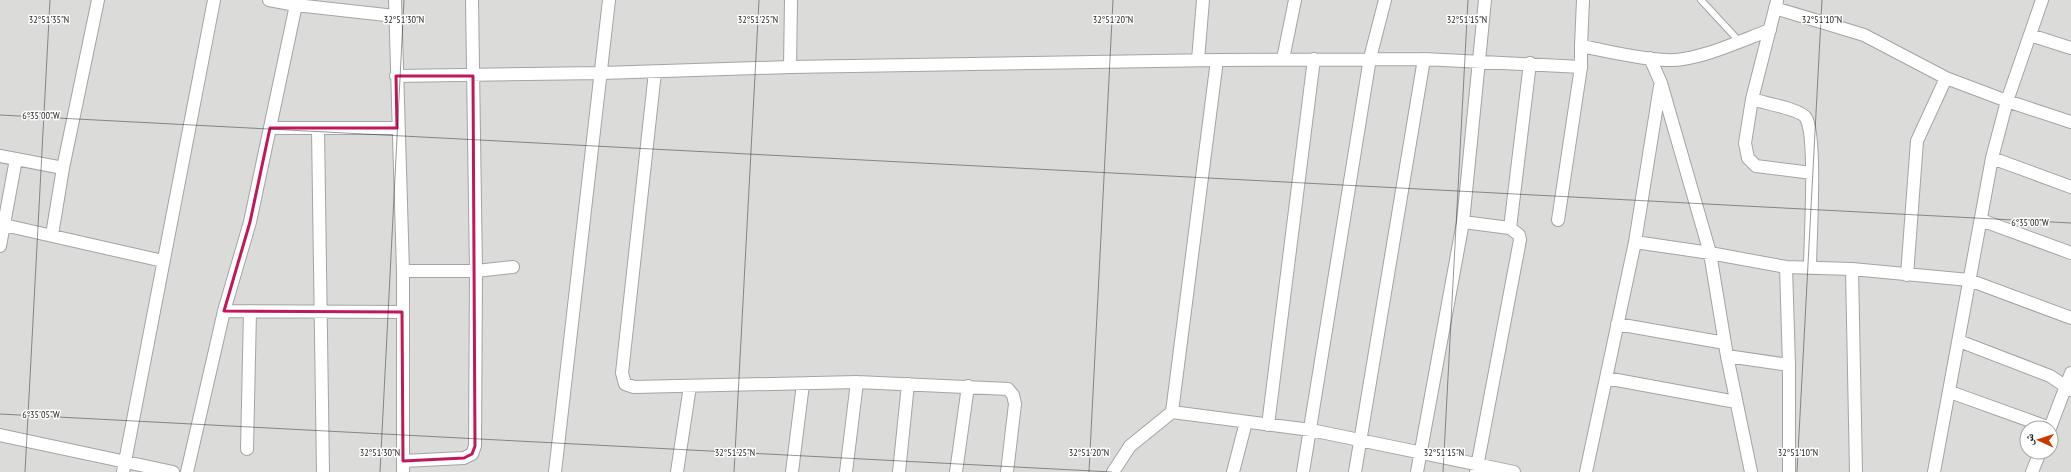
<svg xmlns="http://www.w3.org/2000/svg" width="2071" height="472" viewBox="0 0 2071 472" font-family="'PT Sans Narrow','Noto Naskh Arabic',sans-serif">
<style>
.residential{fill:#dbdbda;fill-rule:evenodd}
.lines{fill:none;stroke-linecap:round;stroke-linejoin:round}
.lane-casing{stroke:#a4a4a4;stroke-width:8}
.street-casing{stroke:#a4a4a4;stroke-width:14}
.lane{stroke:#fff;stroke-width:6}
.street{stroke:#fff;stroke-width:12}
.marked{fill:none;stroke:#c2185b;stroke-width:3;stroke-linejoin:round}
.ticks{fill:none;stroke:#1d1d1d;stroke-width:1;stroke-opacity:0.45}
.ticks-label{font-size:10px;text-anchor:middle;fill:#1d1d1d;stroke:#fff;stroke-width:3;stroke-linejoin:round;paint-order:stroke}
</style>
<rect width="100%" height="100%" fill="#efeee3"/>
<path class="residential" d="M 0,0 L 2071,0 L 2071,472 L 0,472 ZM 2027,428 L 2051,428 L 2051,452 L 2027,452 Z"/>
<g class="lines">
<defs>
<path id="lane" d="M 1701,0 L 1739,41"/>
<path id="street" d="M 269,0 L 296,5 L 395,16
M 395,0 L 403,271 L 403,472
M 1777,1 L 1752,99 L 1745,143 L 1748,158 L 1756,166 L 1812,173
M 1775,8 L 1864,35 L 1946,78 L 2007,101 L 2071,122
M 2030,35 L 2071,48
M 1581,46 L 1583,0
M 1650,58 L 1661,83 L 1710,253 L 1727,356 L 1751,472
M 1283,59 L 1295,0
M 1198,60 L 1203,0
M 1217,60 L 1424,59 L 1581,67 L 1581,46 C 1609,51 1638,59 1667,60 C 1696,62 1742,40 1770,30
M 790,67 L 791,0
M 655,72 L 622,373 L 625,384 L 634,387 L 857,382 L 1008,389 L 1013,395 L 1015,404 L 1007,472
M 396,76 L 602,73 L 790,67 L 1217,60 L 1172,412 L 1311,430 L 1514,472
M 1752,99 C 1763,103 1801,109 1806,118 C 1817,137 1810,241 1810,268
M 270,128 L 397,128
M 318,129 L 323,472
M 0,156 L 63,168
M 1992,158 L 2071,187
M 1558,220 L 1581,67
M 1981,220 L 2071,253
M 1463,222 L 1510,228 L 1519,235 L 1520,240 L 1476,472
M 4,225 L 163,261
M 1510,228 L 1530,63
M 52,235 L 63,168 L 98,0
M 1635,242 L 1710,253 L 1786,267 L 1852,269 L 1969,280 L 2071,318
M 0,246 L 16,159
M 1786,267 L 1789,365 L 1789,472
M 1852,269 L 1856,472
M 403,271 L 476,271 L 513,267
M 1907,275 L 1917,141 L 1946,78
M 224,311 L 402,312
M 1617,324 L 1725,343
M 1959,341 L 2050,376 L 2071,390
M 1727,356 L 1789,365
M 1606,378 L 1736,402
M 1950,392 L 2050,428
M 1268,425 L 1314,59
M 2050,428 L 2071,373
M 0,435 L 173,472
M 247,449 L 250,311
M 403,461 L 464,458 L 472,454 L 475,446 L 476,271 L 472,0
M 123,472 L 214,0
M 187,472 L 224,311 L 250,222 L 297,0
M 555,472 L 609,0
M 677,472 L 690,386
M 792,472 L 803,384
M 846,472 L 857,382
M 899,472 L 908,384
M 956,472 L 968,386
M 1113,472 L 1130,446 L 1172,412
M 1233,472 L 1246,422
M 1303,472 L 1370,58 L 1385,0
M 1355,472 L 1424,59
M 1417,472 L 1463,222 L 1485,0
M 1586,472 L 1635,242 L 1660,86
M 1934,472 L 1992,158 L 2007,101 L 2042,0
M 2032,472 L 2040,452"/>
</defs>
<use href="#lane" class="lane-casing"/>
<use href="#street" class="street-casing"/>
<use href="#lane" class="lane"/>
<use href="#street" class="street"/>
</g>
<path class="marked" d="M 396,76 L 473,76 L 475,446 L 472,454 L 464,458 L 403,461 L 402,312 L 224,311 L 250,222 L 270,128 L 397,128 Z"/>
<path class="ticks" d="M 0,115 L 2071,223M 0,414 L 1112,472M 25,472 L 50,0M 380,472 L 404,0M 734,472 L 759,0M 1089,472 L 1113,0M 1443,472 L 1468,0M 1797,472 L 1822,0"/>
<g class="ticks-label">
<text x="49" y="23">32°51'35"N</text>
<text x="404" y="23">32°51'30"N</text>
<text x="758" y="23">32°51'25"N</text>
<text x="1113" y="23">32°51'20"N</text>
<text x="1467" y="23">32°51'15"N</text>
<text x="1822" y="23">32°51'10"N</text>
<text x="41" y="119">6°35'00"W</text>
<text x="2030" y="226">6°35'00"W</text>
<text x="41" y="418">6°35'05"W</text>
<text x="380" y="456">32°51'30"N</text>
<text x="735" y="456">32°51'25"N</text>
<text x="1089" y="456">32°51'20"N</text>
<text x="1444" y="456">32°51'15"N</text>
<text x="1798" y="456">32°51'10"N</text>
</g>
<g transform="translate(2039 440) rotate(273)"><circle r="19" fill="#ffffff" stroke="#a5a5a5"/>
<path d="M0-3L7 15L0 10L-7 15Z" fill="#cb3800"/>
<text y="-6" font-size="11" font-weight="bold" text-anchor="middle" fill="#1d1d1d">ش</text>
</g>
</svg>
